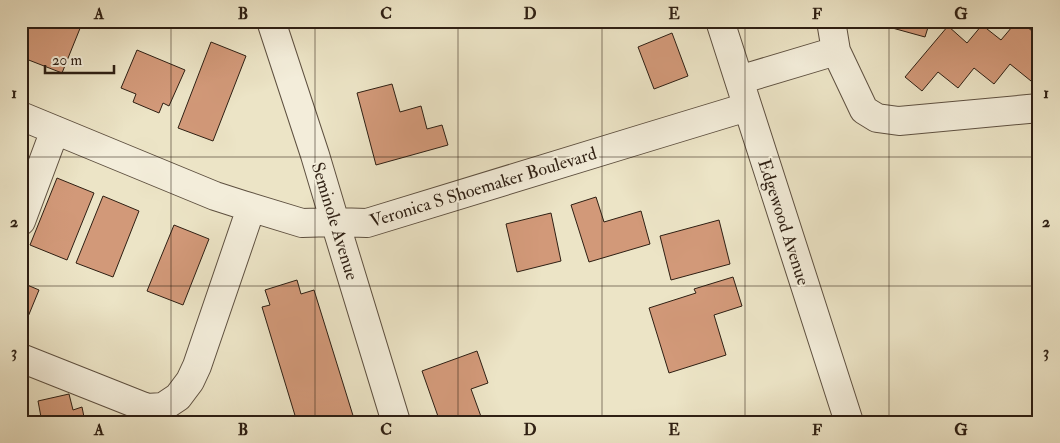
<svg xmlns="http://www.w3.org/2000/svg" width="1060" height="443" viewBox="0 0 1060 443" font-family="'IM FELL Double Pica',serif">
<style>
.building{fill:#d29979;stroke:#2e1f13}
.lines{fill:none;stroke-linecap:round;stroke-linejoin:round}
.minor-casing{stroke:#5e5040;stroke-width:30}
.minor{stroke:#f3edda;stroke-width:28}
.grid{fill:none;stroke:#2e1f13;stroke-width:1;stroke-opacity:0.55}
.labels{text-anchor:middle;stroke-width:4;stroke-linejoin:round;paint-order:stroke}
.street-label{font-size:18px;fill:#2e1f13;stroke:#f3edda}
.neatline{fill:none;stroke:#2e1f13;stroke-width:2}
.grid-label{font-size:16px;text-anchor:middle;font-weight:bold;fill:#2e1f13}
</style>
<rect width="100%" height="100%" fill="#ece4c6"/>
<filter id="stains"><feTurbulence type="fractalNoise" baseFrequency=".004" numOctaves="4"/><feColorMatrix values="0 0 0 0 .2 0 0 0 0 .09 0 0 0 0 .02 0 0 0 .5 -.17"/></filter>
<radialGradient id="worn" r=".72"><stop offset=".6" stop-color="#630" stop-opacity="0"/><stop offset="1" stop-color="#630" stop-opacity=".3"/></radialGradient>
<path class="building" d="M 30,21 L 83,21 L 62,73 L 21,57 L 21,42 Z
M 867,21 L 930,21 L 925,37 Z
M 1017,21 L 1020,21 L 1038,36 L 1039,35 L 1039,71 L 1031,81 L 1010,64 L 994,84 L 974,68 L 958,88 L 938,72 L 922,91 L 905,77 L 948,26 L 967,43 L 982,25 L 1001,40 Z
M 672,33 L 688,76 L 654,89 L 638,47 Z
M 211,42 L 246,56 L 213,141 L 178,128 Z
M 137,50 L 185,70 L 169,106 L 163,103 L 159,113 L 133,102 L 136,94 L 121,88 Z
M 392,84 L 400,112 L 421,106 L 427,129 L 442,125 L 448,145 L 376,165 L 357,93 Z
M 57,178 L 94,193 L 67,260 L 30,245 Z
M 103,196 L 139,211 L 113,277 L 76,263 Z
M 596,197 L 604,222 L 641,211 L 650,244 L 589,262 L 571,205 Z
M 551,213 L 561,261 L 517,272 L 506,224 Z
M 719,220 L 730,264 L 671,280 L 660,236 Z
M 174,225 L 209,239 L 183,305 L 147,291 Z
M 733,277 L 742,306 L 714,315 L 726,355 L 669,373 L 649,308 L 696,293 L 694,289 Z
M 297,280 L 301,294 L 314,290 L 355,422 L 297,422 L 262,307 L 270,305 L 265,290 Z
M 25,284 L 39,290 L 25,324 L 21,322 L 21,291 Z
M 477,351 L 488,383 L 471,389 L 483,422 L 440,422 L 422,371 Z
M 69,394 L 73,410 L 82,407 L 85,422 L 32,422 L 31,419 L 41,417 L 38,401 Z"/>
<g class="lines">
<defs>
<path id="minor" d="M 271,21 L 315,155 L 335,222 L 396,422
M 720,21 L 849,422
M 831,21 L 836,51 L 864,110 L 877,118 L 899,121 L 1039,108
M 739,80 L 836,51
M 21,116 L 215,196 L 243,205 L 302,223 L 335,222 L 367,223 L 645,138 L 747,107
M 21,221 L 55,130
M 21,358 L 147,408 L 163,407 L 178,397 L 190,381 L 197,366 L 251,208"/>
</defs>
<use href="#minor" class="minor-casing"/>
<use href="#minor" class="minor"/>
</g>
<path class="grid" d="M 171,21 L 171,422M 315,21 L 315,422M 458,21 L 458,422M 602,21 L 602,422M 745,21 L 745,422M 889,21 L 889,422M 21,157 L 1039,157M 21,286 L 1039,286"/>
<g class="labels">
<g class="street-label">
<text transform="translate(483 187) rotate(-17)" y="6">Veronica S Shoemaker Boulevard</text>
<text transform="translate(335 221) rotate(73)" y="6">Seminole Avenue</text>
<text transform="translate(784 222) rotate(72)" y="6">Edgewood Avenue</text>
</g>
</g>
<rect width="1060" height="443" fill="none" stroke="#ece4c6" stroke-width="55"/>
<path d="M45 65v8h69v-8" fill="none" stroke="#2e1f13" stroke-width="2.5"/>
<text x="52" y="65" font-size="15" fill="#2e1f13" stroke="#f3edda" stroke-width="4" paint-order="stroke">20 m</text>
<rect x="28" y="28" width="1004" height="388" class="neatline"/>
<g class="grid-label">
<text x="99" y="19">A</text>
<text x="243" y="19">B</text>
<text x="386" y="19">C</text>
<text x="530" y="19">D</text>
<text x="674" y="19">E</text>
<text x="817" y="19">F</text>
<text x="961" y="19">G</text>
<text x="14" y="98">1</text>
<text x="1046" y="98">1</text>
<text x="14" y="227">2</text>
<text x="1046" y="227">2</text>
<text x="14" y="357">3</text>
<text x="1046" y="357">3</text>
<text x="99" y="435">A</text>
<text x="243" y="435">B</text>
<text x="386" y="435">C</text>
<text x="530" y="435">D</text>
<text x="674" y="435">E</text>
<text x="817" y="435">F</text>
<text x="961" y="435">G</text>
</g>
<rect width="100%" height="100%" filter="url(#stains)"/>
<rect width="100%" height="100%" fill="url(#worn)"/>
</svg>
